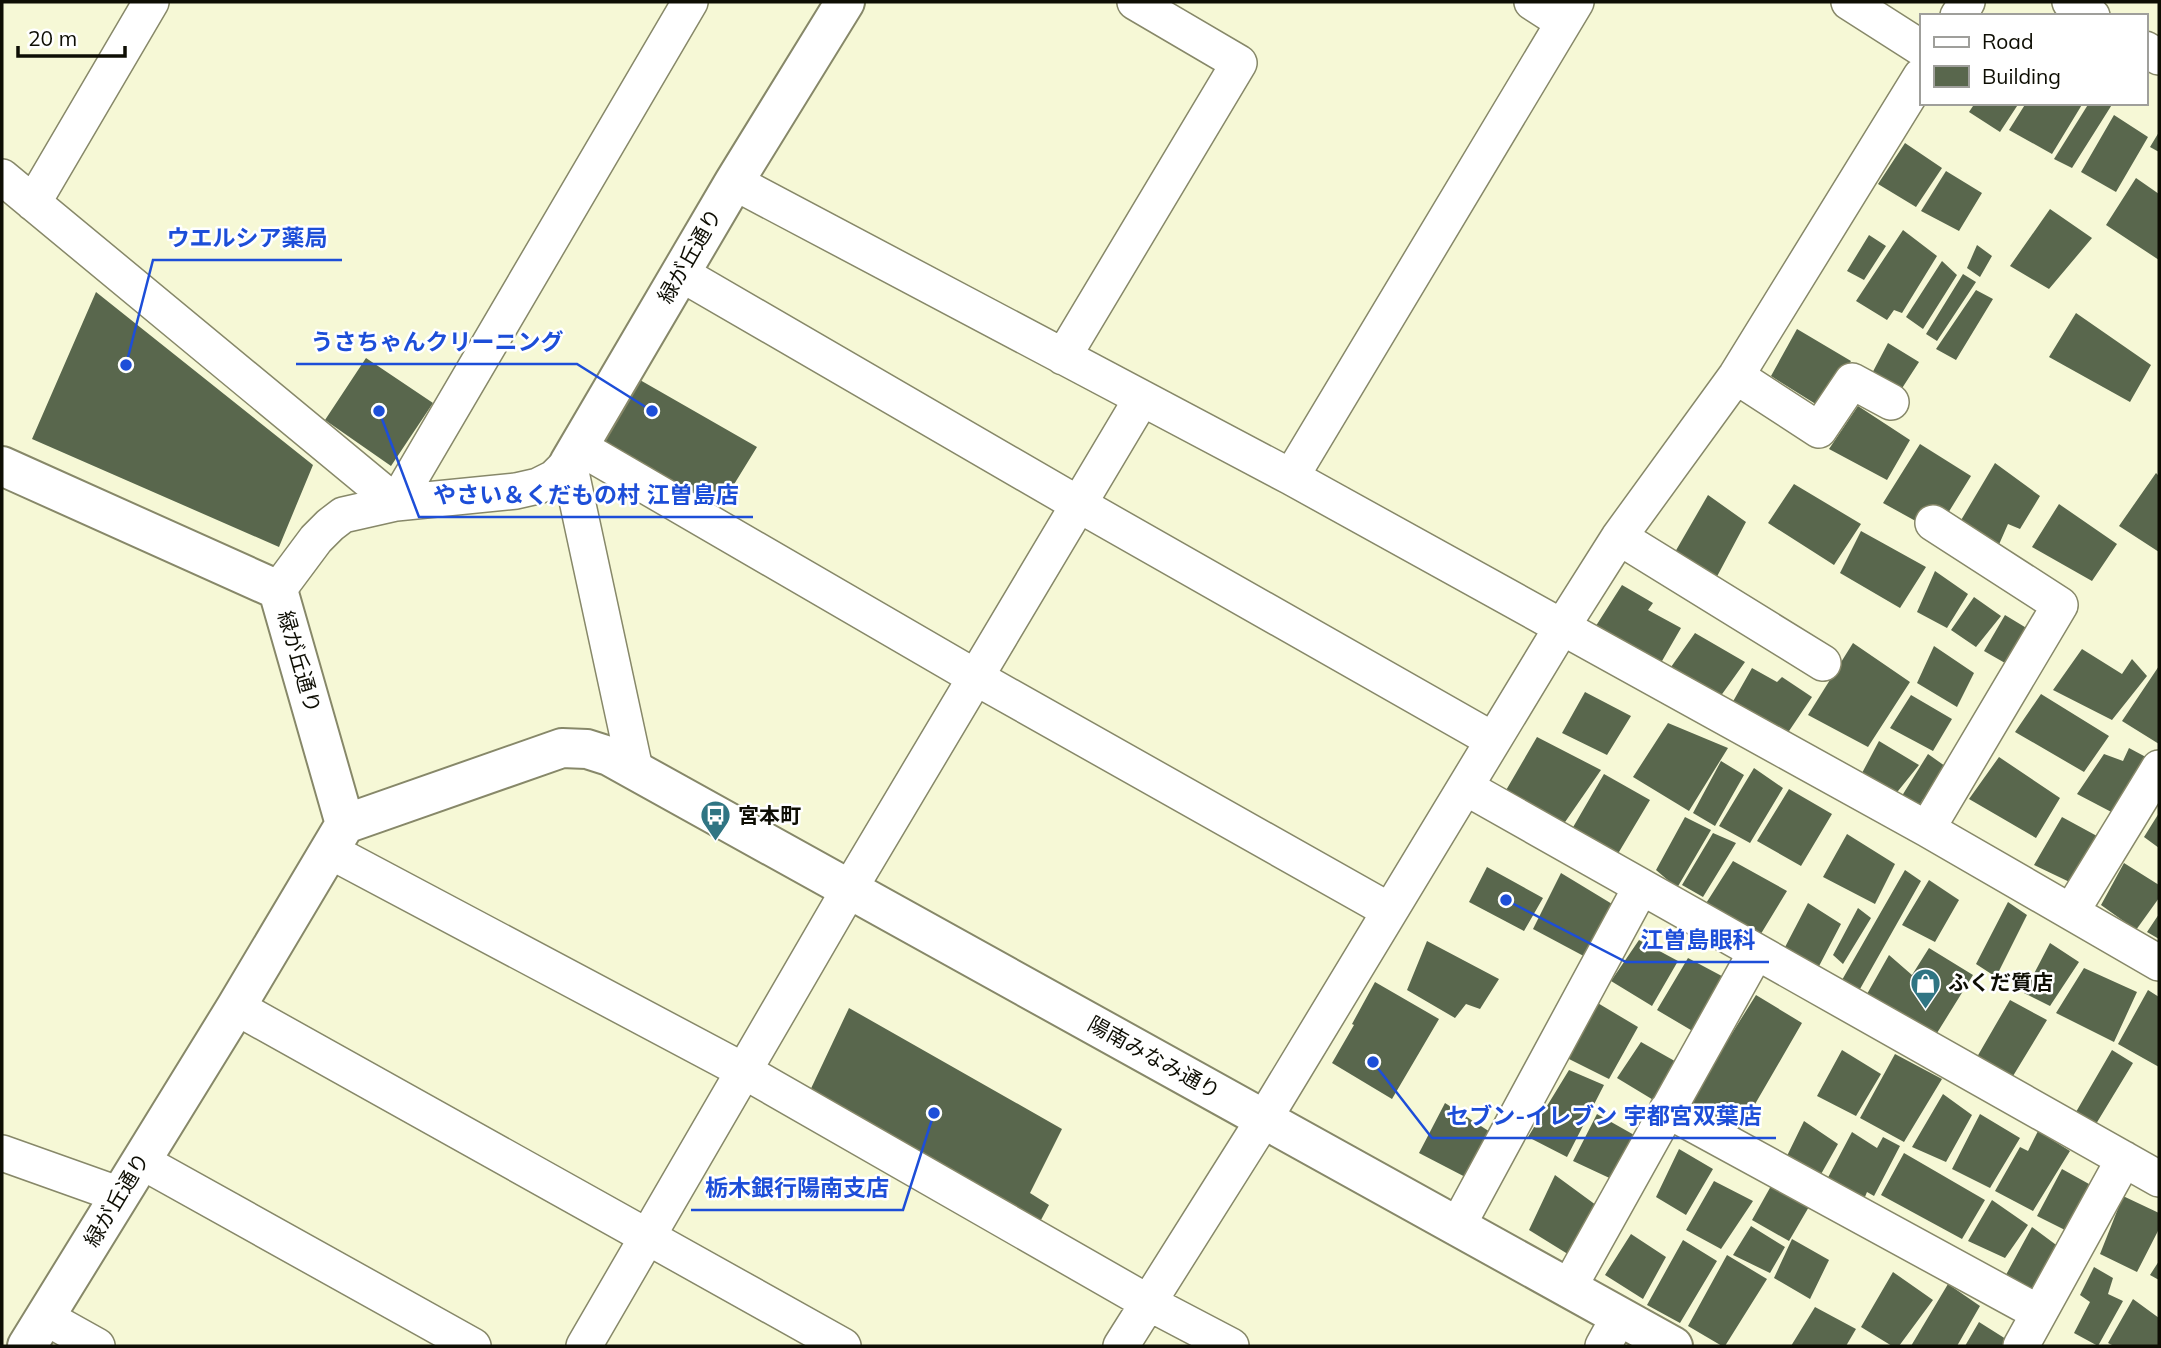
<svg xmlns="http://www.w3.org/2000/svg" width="2161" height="1348" viewBox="0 0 2161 1348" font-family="Mulish,'Noto Sans JP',sans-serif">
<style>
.building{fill:#59674d}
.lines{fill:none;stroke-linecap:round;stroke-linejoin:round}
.minor-casing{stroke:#878869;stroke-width:38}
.tertiary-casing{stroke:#878869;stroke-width:42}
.minor{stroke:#fff;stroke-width:35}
.tertiary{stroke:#fff;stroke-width:38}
.labels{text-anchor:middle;stroke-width:5;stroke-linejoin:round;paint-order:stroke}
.street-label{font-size:21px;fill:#0e0e04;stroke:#fff}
.poi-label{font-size:21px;font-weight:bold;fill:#0e0e04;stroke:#fff;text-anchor:start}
.leader{fill:none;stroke:#1d4ed8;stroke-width:2.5}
.callout-dot{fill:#1d4ed8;stroke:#fff;stroke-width:2.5}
.callout-label{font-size:23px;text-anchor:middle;font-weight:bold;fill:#1d4ed8;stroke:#fff;stroke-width:5;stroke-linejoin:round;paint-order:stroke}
</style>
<rect width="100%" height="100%" fill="#f6f8d6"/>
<path class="building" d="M 1975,103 L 2019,103 L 2000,132 L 1969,112 Z
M 2026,103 L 2083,103 L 2052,154 L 2009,130 Z
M 2089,103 L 2113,103 L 2072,168 L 2054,159 Z
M 2114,115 L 2148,137 L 2116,192 L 2081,172 Z
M 2159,132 L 2159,152 L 2150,147 Z
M 1905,143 L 1942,168 L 1916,207 L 1878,184 Z
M 1946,171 L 1982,193 L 1959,231 L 1921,211 Z
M 2136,178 L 2159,194 L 2159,260 L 2106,225 Z
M 2050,209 L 2092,238 L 2049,289 L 2010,266 Z
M 1903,230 L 1937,256 L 1902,313 L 1894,310 L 1887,320 L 1856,301 Z
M 1869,235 L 1886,246 L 1864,280 L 1847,271 Z
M 1977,245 L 1992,256 L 1980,277 L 1967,268 Z
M 1942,261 L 1957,275 L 1923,329 L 1906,317 Z
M 1963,274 L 1976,282 L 1937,341 L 1926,334 Z
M 1976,290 L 1993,299 L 1956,360 L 1936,349 Z
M 96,292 L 313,465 L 279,547 L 32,439 Z
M 2076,313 L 2151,365 L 2130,402 L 2049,357 Z
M 1797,329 L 1851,361 L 1822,408 L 1771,376 Z
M 1888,343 L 1919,362 L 1897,396 L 1868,381 Z
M 366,358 L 433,403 L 391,466 L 325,420 Z
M 633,376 L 757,447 L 717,512 L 589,446 Z
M 1858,406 L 1910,440 L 1887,480 L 1829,449 Z
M 1920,444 L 1971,476 L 1945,518 L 1921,524 L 1883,503 Z
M 1995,463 L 2040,496 L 2020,529 L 2008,524 L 1997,549 L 1957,527 Z
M 2156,473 L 2159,476 L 2159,552 L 2119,526 Z
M 1794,484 L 1861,524 L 1834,565 L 1768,523 Z
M 1708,495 L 1746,522 L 1713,584 L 1671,559 Z
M 2059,504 L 2117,544 L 2092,581 L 2032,547 Z
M 1861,531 L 1926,567 L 1900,608 L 1840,573 Z
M 1935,571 L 1968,594 L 1947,628 L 1917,612 Z
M 1622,585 L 1653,603 L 1648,610 L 1681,628 L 1658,668 L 1592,632 Z
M 1974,597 L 2001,616 L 1976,647 L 1951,630 Z
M 2005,615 L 2033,632 L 2012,667 L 1984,651 Z
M 1695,633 L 1745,662 L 1720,697 L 1671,667 Z
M 1853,643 L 1910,682 L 1868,747 L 1808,715 Z
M 1934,646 L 1974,673 L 1957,707 L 1917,683 Z
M 2082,649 L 2122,674 L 2132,659 L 2147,676 L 2112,720 L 2053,690 Z
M 2159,666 L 2159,744 L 2122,721 Z
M 1752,668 L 1777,682 L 1782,677 L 1812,697 L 1785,737 L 1731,705 Z
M 1585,692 L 1631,716 L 1607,755 L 1562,733 Z
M 2041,694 L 2109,736 L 2084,772 L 2015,732 Z
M 1911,695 L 1952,719 L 1933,751 L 1890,728 Z
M 1668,723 L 1728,748 L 1689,811 L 1633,777 Z
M 1537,737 L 1601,770 L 1563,825 L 1505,792 Z
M 1879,741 L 1919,765 L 1894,796 L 1862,773 Z
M 2129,748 L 2157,763 L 2119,816 L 2077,794 L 2104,754 L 2123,761 Z
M 1928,754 L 1952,771 L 1932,807 L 1923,799 L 1918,808 L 1900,799 Z
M 1999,757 L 2060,798 L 2036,838 L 1969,799 Z
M 1721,761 L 1744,775 L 1715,826 L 1693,813 Z
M 1754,768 L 1783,788 L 1750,843 L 1719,826 Z
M 1604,774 L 1650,800 L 1616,857 L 1572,829 Z
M 1789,789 L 1832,814 L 1801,866 L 1757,841 Z
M 2159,813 L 2159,848 L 2144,837 Z
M 1685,817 L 1711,830 L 1677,888 L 1656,870 Z
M 2062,817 L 2108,842 L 2080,887 L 2034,865 Z
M 1713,833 L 1736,843 L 1703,897 L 1682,885 Z
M 1847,834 L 1895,864 L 1875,904 L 1823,877 Z
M 1733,861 L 1787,891 L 1759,937 L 1703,908 Z
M 2124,863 L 2159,885 L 2159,898 L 2136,930 L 2101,905 Z
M 1487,867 L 1543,898 L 1524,931 L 1469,902 Z
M 1905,870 L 1921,881 L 1860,989 L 1842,980 Z
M 1561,873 L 1622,910 L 1593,961 L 1533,929 Z
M 1929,880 L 1959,900 L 1935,942 L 1902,925 Z
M 2008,902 L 2027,915 L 1996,977 L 1976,964 Z
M 1808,903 L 1841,924 L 1817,970 L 1783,951 Z
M 1858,908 L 1871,918 L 1843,964 L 1833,955 Z
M 2159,914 L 2159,939 L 2147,932 Z
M 1639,940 L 1678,961 L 1652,1006 L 1611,981 Z
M 1427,941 L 1499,979 L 1480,1009 L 1466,1004 L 1455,1018 L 1407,990 Z
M 2050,943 L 2079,962 L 2050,1006 L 2024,993 Z
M 1929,948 L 1973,975 L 1937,1033 L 1867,994 L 1889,955 L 1912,975 Z
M 1688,958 L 1733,982 L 1701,1036 L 1657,1010 Z
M 2084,968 L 2137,992 L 2114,1042 L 2056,1013 Z
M 1375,982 L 1439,1019 L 1392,1099 L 1332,1063 L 1354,1025 L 1352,1024 Z
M 2148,990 L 2159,997 L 2159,1067 L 2118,1044 Z
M 1756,995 L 1802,1023 L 1740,1130 L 1689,1102 Z
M 2010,1000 L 2047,1020 L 2013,1076 L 1977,1057 Z
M 1596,1002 L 1638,1027 L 1609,1079 L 1565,1057 Z
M 849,1008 L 1062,1129 L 1030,1193 L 1049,1205 L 1035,1231 L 807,1097 Z
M 1641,1042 L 1680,1064 L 1660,1104 L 1617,1078 Z
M 1842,1050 L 1881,1074 L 1856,1116 L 1817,1096 Z
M 2112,1050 L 2133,1063 L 2096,1124 L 2076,1112 Z
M 1895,1054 L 1942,1079 L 1904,1142 L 1860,1118 Z
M 1569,1070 L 1604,1085 L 1567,1157 L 1528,1137 Z
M 1943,1094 L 1972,1115 L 1946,1162 L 1912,1147 Z
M 1445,1103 L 1498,1137 L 1473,1181 L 1419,1153 Z
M 1597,1114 L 1643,1140 L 1618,1182 L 1573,1161 Z
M 1980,1114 L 2020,1138 L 1990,1188 L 1952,1169 Z
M 1804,1121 L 1838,1144 L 1820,1176 L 1785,1160 Z
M 2038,1131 L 2070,1151 L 2033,1211 L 1995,1191 L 2020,1147 L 2028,1151 Z
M 1852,1132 L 1877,1148 L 1883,1137 L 1900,1146 L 1874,1196 L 1867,1192 L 1860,1209 L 1824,1185 Z
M 1679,1149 L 1713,1169 L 1686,1215 L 1656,1197 Z
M 1904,1153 L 1985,1200 L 1962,1239 L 1881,1195 Z
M 2062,1169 L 2098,1189 L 2073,1234 L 2037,1216 Z
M 1555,1175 L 1600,1208 L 1571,1256 L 1529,1230 Z
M 1714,1181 L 1753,1201 L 1721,1249 L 1686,1230 Z
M 1771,1186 L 1810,1205 L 1789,1241 L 1752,1220 Z
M 2123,1196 L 2159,1213 L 2159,1229 L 2137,1272 L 2100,1254 Z
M 1992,1200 L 2028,1225 L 2005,1258 L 1968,1241 Z
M 1751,1226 L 1785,1247 L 1770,1273 L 1733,1255 Z
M 2032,1227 L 2063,1250 L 2039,1300 L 2001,1284 Z
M 1631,1234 L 1666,1257 L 1643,1299 L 1605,1275 Z
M 1792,1239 L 1829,1260 L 1810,1299 L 1774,1278 Z
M 1683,1240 L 1717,1261 L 1680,1323 L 1647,1305 Z
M 1727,1255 L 1767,1279 L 1725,1346 L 1722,1346 L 1688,1326 Z
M 2159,1261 L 2159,1280 L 2150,1275 Z
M 2094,1267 L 2113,1278 L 2108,1294 L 2123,1301 L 2098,1346 L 2074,1333 L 2090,1302 L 2080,1295 Z
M 1893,1272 L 1933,1300 L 1899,1346 L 1892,1346 L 1861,1327 Z
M 1948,1284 L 1980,1306 L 1957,1346 L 1911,1346 Z
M 2133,1299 L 2159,1318 L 2159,1346 L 2114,1346 L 2108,1343 Z
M 1815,1307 L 1856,1329 L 1846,1346 L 1791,1346 Z
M 1979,1322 L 2017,1346 L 1965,1346 Z"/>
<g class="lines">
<defs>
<path id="minor" d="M 1532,2 L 1563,22
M 1849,2 L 1921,48
M 2070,2 L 2092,16
M 1958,16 L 1967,2
M 2145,49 L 2159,57
M 2,177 L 396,503 L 690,2
M 734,182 L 1291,477 L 1927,829 L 2159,963
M 33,203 L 151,2
M 680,273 L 1078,504 L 1493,740
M 1063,357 L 1239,63 L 1135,2
M 1736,376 L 1819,430 L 1852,381 L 1891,402
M 579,447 L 975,677 L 1390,911
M 569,463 L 635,769
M 1291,477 L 1576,2
M 1619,537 L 1823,663
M 278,590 L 316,539 L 330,525 L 343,515 L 396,503 L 516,491 L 538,486 L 554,478 L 569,463
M 1465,787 L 2159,1179
M 1927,829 L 2060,605 L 1933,523
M 330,851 L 744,1071 L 1149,1303 L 1231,1346
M 2071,912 L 2159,768
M 236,1007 L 843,1346
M 1667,1110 L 2039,1313
M 2,1153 L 120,1195
M 141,1161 L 473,1346
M 1457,1227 L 1641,887
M 1568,1289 L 1756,952
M 45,1317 L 97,1346
M 584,1346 L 850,888 L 1142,398
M 1121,1346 L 1264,1119 L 1562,627 L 1619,537 L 1736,376 L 1921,76
M 1603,1346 L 1619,1317
M 2021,1346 L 2124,1159"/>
<path id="tertiary" d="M 569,463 L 734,182 L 845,2
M 2,466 L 278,590 L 345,824 L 236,1007 L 27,1346
M 345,824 L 562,748 L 587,749 L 609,756 L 1673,1346"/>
</defs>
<use href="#minor" class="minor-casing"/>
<use href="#tertiary" class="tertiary-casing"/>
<use href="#minor" class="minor"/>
<use href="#tertiary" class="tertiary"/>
</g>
<defs>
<symbol id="bus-pin" viewBox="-11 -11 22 30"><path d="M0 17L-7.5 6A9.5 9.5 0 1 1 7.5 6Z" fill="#307583" stroke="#fff"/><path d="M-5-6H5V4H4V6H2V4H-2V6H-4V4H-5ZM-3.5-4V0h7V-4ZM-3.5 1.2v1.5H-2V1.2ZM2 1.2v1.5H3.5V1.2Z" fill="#fff"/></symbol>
<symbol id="shop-pin" viewBox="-11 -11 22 30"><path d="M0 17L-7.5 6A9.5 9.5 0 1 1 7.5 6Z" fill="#307583" stroke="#fff"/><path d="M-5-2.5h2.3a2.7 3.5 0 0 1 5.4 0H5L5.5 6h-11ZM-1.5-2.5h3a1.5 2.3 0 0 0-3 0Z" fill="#fff"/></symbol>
</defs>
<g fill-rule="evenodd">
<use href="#bus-pin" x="698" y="798" width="35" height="47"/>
<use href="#shop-pin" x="1908" y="966" width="35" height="47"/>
</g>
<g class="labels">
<g class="street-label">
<text transform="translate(690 256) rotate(-60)" y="7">緑が丘通り</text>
<text transform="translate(299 662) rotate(74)" y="7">緑が丘通り</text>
<text transform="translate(1154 1058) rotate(29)" y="7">陽南みなみ通り</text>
<text transform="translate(117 1200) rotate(-59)" y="7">緑が丘通り</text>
</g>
<g class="poi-label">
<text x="738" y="823">宮本町</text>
<text x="1948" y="990">ふくだ質店</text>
</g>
</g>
<path class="leader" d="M126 365L153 260H342M652 411L577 364H296M379 411L419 517H753M1506 900L1626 962H1769M1373 1062L1432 1138H1776M934 1113L903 1210H691"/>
<g class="callout-dot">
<circle cx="126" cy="365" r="7"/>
<circle cx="652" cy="411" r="7"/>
<circle cx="379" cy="411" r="7"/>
<circle cx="1506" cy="900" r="7"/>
<circle cx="1373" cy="1062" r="7"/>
<circle cx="934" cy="1113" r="7"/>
</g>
<g class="callout-label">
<text x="247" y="246">ウエルシア薬局</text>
<text x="437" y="350">うさちゃんクリーニング</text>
<text x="586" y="503">やさい＆くだもの村 江曽島店</text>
<text x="1698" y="948">江曽島眼科</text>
<text x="1604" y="1124">セブン-イレブン 宇都宮双葉店</text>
<text x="797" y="1196">栃木銀行陽南支店</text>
</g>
<rect width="2161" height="1348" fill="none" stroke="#0e0e04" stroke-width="7"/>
<rect x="1920" y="14" width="228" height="91" fill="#ffffff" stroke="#9f9f9b" stroke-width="2"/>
<rect x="1934" y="37" width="35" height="10" fill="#ffffff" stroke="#9f9f9b" stroke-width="2"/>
<text x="1982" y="49" font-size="21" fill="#0e0e04">Road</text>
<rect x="1934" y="66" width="35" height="21" fill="#59674d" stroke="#9f9f9b" stroke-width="2"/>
<text x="1982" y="84" font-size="21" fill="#0e0e04">Building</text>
<path d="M18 46v10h107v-10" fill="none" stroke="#0e0e04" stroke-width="3.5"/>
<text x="28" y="46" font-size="21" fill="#0e0e04" stroke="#ffffff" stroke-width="5" paint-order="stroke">20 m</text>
</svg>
